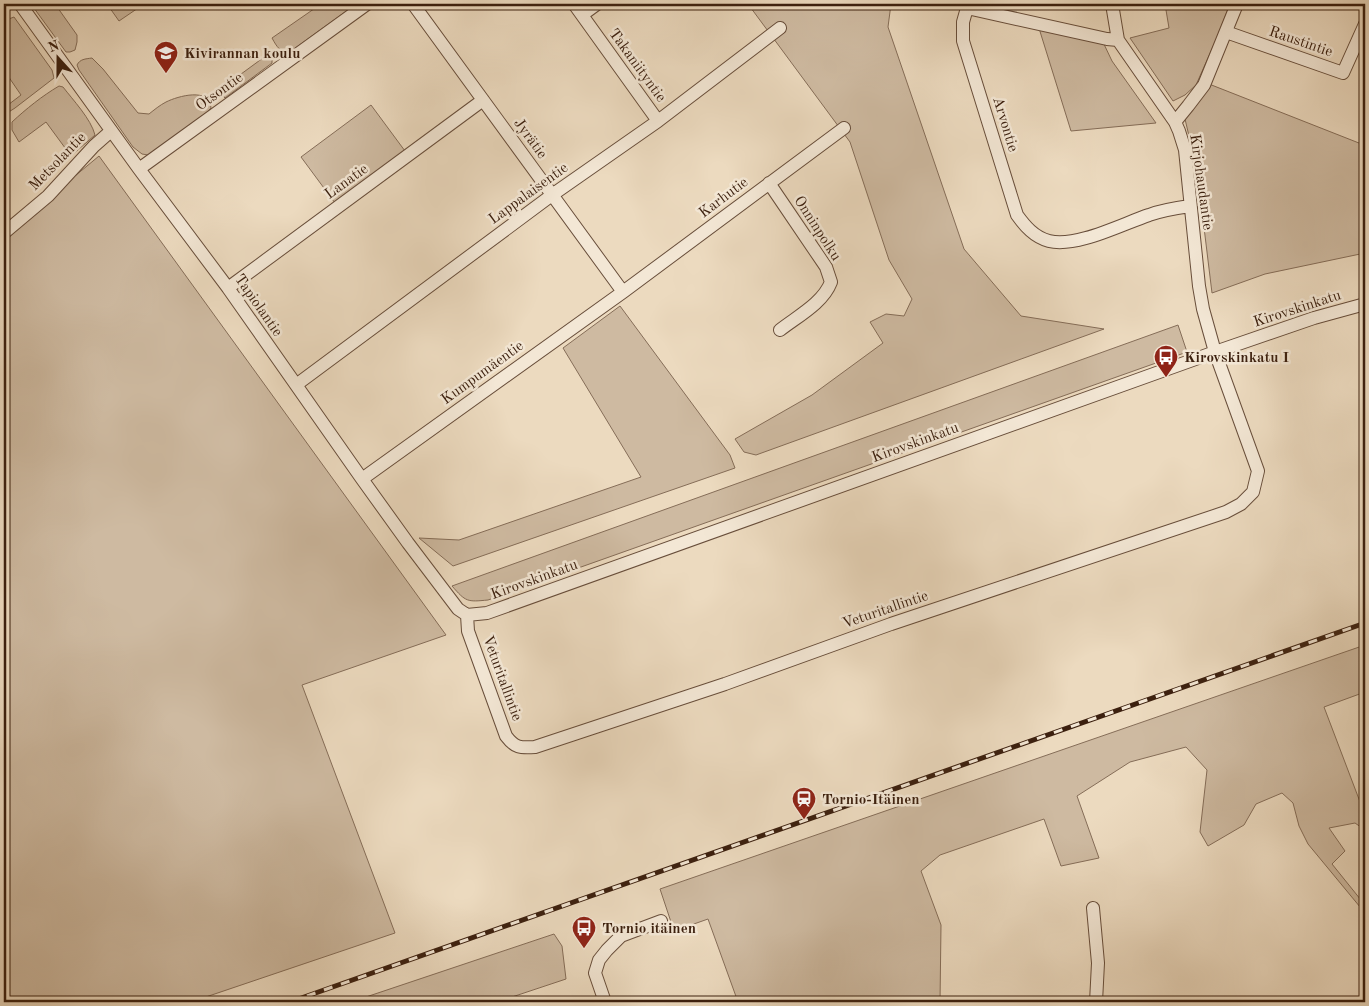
<svg xmlns="http://www.w3.org/2000/svg" width="1369" height="1006" viewBox="0 0 1369 1006" font-family="'Old Standard TT',serif">
<style>
.green{fill:#cebaa1;stroke:#856d58}
.lines{fill:none;stroke-linecap:round;stroke-linejoin:round}
.minor-casing{stroke:#684e3b;stroke-width:14}
.minor{stroke:#f3e7d5;stroke-width:12}
.rail-casing{stroke:#3c200f;stroke-width:5}
.rail{stroke:#f3e7d5;stroke-width:3;stroke-dasharray:9;stroke-linecap:butt}
.labels{text-anchor:middle;stroke-width:5;stroke-linejoin:round;paint-order:stroke}
.street-label{font-size:15px;fill:#3c200f;stroke:#f3e7d5}
.poi-label{font-size:15px;font-weight:bold;fill:#3c200f;stroke:#f3e7d5;text-anchor:start}
</style>
<rect width="100%" height="100%" fill="#ecdabf"/>
<filter id="stains"><feTurbulence type="fractalNoise" baseFrequency=".004" numOctaves="4"/><feColorMatrix values="0 0 0 0 .2 0 0 0 0 .09 0 0 0 0 .02 0 0 0 .5 -.17"/></filter>
<radialGradient id="worn" r=".72"><stop offset=".6" stop-color="#630" stop-opacity="0"/><stop offset="1" stop-color="#630" stop-opacity=".3"/></radialGradient>
<path class="green" d="M 31,4 L 55,4 L 77,35 L 77,42 L 75,50 L 70,52 L 66,52 Z
M 107,4 L 144,4 L 119,21 Z
M 321,4 L 356,4 L 291,51 C 280,53 277,47 272,38 Z
M 748,4 L 891,4 L 888,27 L 964,249 L 1021,316 L 1104,329 L 756,455 L 744,452 L 735,439 L 812,395 L 883,343 L 870,322 L 886,314 L 904,316 L 912,299 L 889,260 L 850,142 Z
M 1165,4 L 1230,4 L 1216,40 L 1196,85 L 1185,95 L 1173,101 L 1130,38 L 1169,28 Z
M 4,17 L 6,20 L 14,17 L 52,70 L 54,78 L 15,108 L 4,115 L 4,108 L 21,95 L 6,73 L 4,74 Z
M 1038,25 L 1102,40 L 1112,61 L 1156,123 L 1071,131 Z
M 267,55 L 272,59 L 272,63 L 225,98 C 221,94 221,92 222,88 Z
M 92,58 L 103,69 L 138,113 L 149,114 C 154,110 160,105 166,102 C 178,96 210,87 211,108 L 206,113 L 148,155 L 142,154 L 133,147 L 79,70 L 77,65 C 80,59 85,59 92,58 Z
M 1209,84 L 1364,145 L 1365,142 L 1365,253 L 1265,274 L 1212,293 L 1197,170 L 1185,119 L 1182,114 Z
M 59,86 L 63,87 C 73,100 91,119 95,135 L 71,156 L 46,122 L 19,142 L 12,130 L 12,122 C 26,109 42,96 59,86 Z
M 371,105 L 405,151 L 335,203 L 301,157 Z
M 99,156 L 446,635 L 302,685 L 395,933 L 191,1002 L 4,1002 L 4,235 Z
M 620,306 L 730,455 L 735,468 L 453,566 L 419,538 L 459,540 L 641,477 L 563,348 Z
M 1178,325 L 1187,352 L 488,600 C 467,602 466,602 452,586 Z
M 1365,645 L 1365,692 L 1324,707 L 1365,815 L 1365,830 L 1355,823 L 1329,828 L 1345,851 L 1332,864 L 1365,905 L 1365,913 L 1308,844 L 1299,826 L 1293,803 L 1282,793 L 1256,804 L 1244,825 L 1208,846 L 1200,832 L 1207,770 L 1186,747 L 1130,762 L 1077,796 L 1099,858 L 1061,866 L 1044,819 L 940,855 L 921,871 L 941,925 L 940,1002 L 738,1002 L 708,919 L 674,931 L 660,889 Z
M 554,934 L 562,946 L 566,979 L 497,1002 L 351,1002 Z"/>
<g class="lines">
<defs>
<path id="minor" d="M 20,4 L 139,169 L 228,288 L 362,479 L 408,543 L 458,609 L 467,615 L 487,613 L 1215,352 L 1314,318 L 1365,304
M 413,4 L 623,292
M 574,4 L 658,121
M 582,15 L 597,4
M 1226,32 L 1343,73 L 1365,24
M 1118,40 L 1107,39 L 967,8 L 963,22 L 963,41 L 1017,215 C 1025,226 1034,237 1049,241 C 1076,248 1122,224 1149,215 C 1162,210 1176,208 1190,206
M 1175,122 L 1188,106 L 1204,85 L 1237,4
M 139,169 L 367,4
M 769,183 L 826,267 L 831,282 C 823,303 798,316 780,330
M 4,233 L 48,196 L 94,146 L 111,131
M 228,288 L 483,100
M 296,385 L 552,195 L 658,121 L 780,28
M 362,479 L 623,292 L 844,128
M 467,615 L 468,631 L 506,736 C 515,748 520,748 535,747 L 725,684 L 891,624 L 1226,512 L 1241,504 L 1253,492 L 1258,471 L 1215,352 L 1203,309 L 1199,286 L 1185,150 L 1179,131 L 1175,122 L 1118,40 L 1112,4
M 1093,908 L 1098,963 L 1096,1002
M 605,1002 L 595,973 L 599,960 L 607,950 L 621,936 L 661,921"/>
</defs>
<use href="#minor" class="minor-casing"/>
<use href="#minor" class="minor"/>
<defs>
<path id="rail" d="M 290,1002 L 1365,623"/>
</defs>
<use href="#rail" class="rail-casing"/>
<use href="#rail" class="rail"/>
</g>
<defs>
<symbol id="school-pin" viewBox="-11 -11 22 30"><path d="M0 17L-7.5 6A9.5 9.5 0 1 1 7.5 6Z" fill="#8f2418" stroke="#f3e7d5"/><path d="M0-5L7-2L0 1L-7-2ZM-4 1L0 2.5L4 1V4Q0 6-4 4Z" fill="#fff"/></symbol>
<symbol id="bus-pin" viewBox="-11 -11 22 30"><path d="M0 17L-7.5 6A9.5 9.5 0 1 1 7.5 6Z" fill="#8f2418" stroke="#f3e7d5"/><path d="M-5-6H5V4H4V6H2V4H-2V6H-4V4H-5ZM-3.5-4V0h7V-4ZM-3.5 1.2v1.5H-2V1.2ZM2 1.2v1.5H3.5V1.2Z" fill="#fff"/></symbol>
<symbol id="station-pin" viewBox="-11 -11 22 30"><path d="M0 17L-7.5 6A9.5 9.5 0 1 1 7.5 6Z" fill="#8f2418" stroke="#f3e7d5"/><path d="M-3-6H3Q5-6 5-4V2Q5 4 3 4L4.5 6H3L1.5 4h-3L-3 6H-4.5L-3 4Q-5 4-5 2V-4Q-5-6-3-6ZM-3.5-4v3h7v-3ZM-3.5 1v1.5H-2V1ZM2 1v1.5H3.5V1Z" fill="#fff"/></symbol>
</defs>
<g fill-rule="evenodd">
<use href="#school-pin" x="152" y="39" width="28" height="38"/>
<use href="#bus-pin" x="1152" y="343" width="28" height="38"/>
<use href="#station-pin" x="790" y="785" width="28" height="38"/>
<use href="#bus-pin" x="570" y="914" width="28" height="38"/>
</g>
<g class="labels">
<g class="street-label">
<text transform="translate(1301 41) rotate(19)" y="5">Raustintie</text>
<text transform="translate(638 65) rotate(54)" y="5">Takaniityntie</text>
<text transform="translate(219 91) rotate(-36)" y="5">Otsontie</text>
<text transform="translate(1006 124) rotate(73)" y="5">Arvontie</text>
<text transform="translate(531 138) rotate(54)" y="5">Jyrätie</text>
<text transform="translate(57 161) rotate(-46)" y="5">Metsolantie</text>
<text transform="translate(346 181) rotate(-36)" y="5">Lanatie</text>
<text transform="translate(1202 182) rotate(82)" y="5">Kirjohaudantie</text>
<text transform="translate(528 193) rotate(-36)" y="5">Lappalaisentie</text>
<text transform="translate(723 197) rotate(-37)" y="5">Karhutie</text>
<text transform="translate(818 228) rotate(57)" y="5">Onninpolku</text>
<text transform="translate(259 305) rotate(55)" y="5">Tapiolantie</text>
<text transform="translate(1297 308) rotate(-18)" y="5">Kirovskinkatu</text>
<text transform="translate(482 372) rotate(-36)" y="5">Kumpumäentie</text>
<text transform="translate(915 442) rotate(-20)" y="5">Kirovskinkatu</text>
<text transform="translate(534 579) rotate(-20)" y="5">Kirovskinkatu</text>
<text transform="translate(885 609) rotate(-19)" y="5">Veturitallintie</text>
<text transform="translate(503 678) rotate(70)" y="5">Veturitallintie</text>
</g>
<g class="poi-label">
<text x="184" y="58">Kivirannan koulu</text>
<text x="1184" y="362">Kirovskinkatu I</text>
<text x="822" y="804">Tornio-Itäinen</text>
<text x="602" y="933">Tornio itäinen</text>
</g>
</g>
<rect width="1369" height="1006" fill="none" stroke="#ecdabf" stroke-width="20"/>
<rect x="5" y="5" width="1359" height="996" fill="none" stroke="#3c200f" stroke-width="2.5"/>
<rect x="10" y="10" width="1349" height="986" fill="none" stroke="#3c200f"/>
<g transform="translate(58 58) rotate(339)" stroke="#f3e7d5" stroke-width="4" paint-order="stroke">
<path d="M0-4L9 19L0 12L-9 19Z" fill="#3c200f"/>
<text y="-8" font-size="14" font-weight="bold" text-anchor="middle" fill="#3c200f">N</text>
</g>
<rect width="100%" height="100%" filter="url(#stains)"/>
<rect width="100%" height="100%" fill="url(#worn)"/>
</svg>
